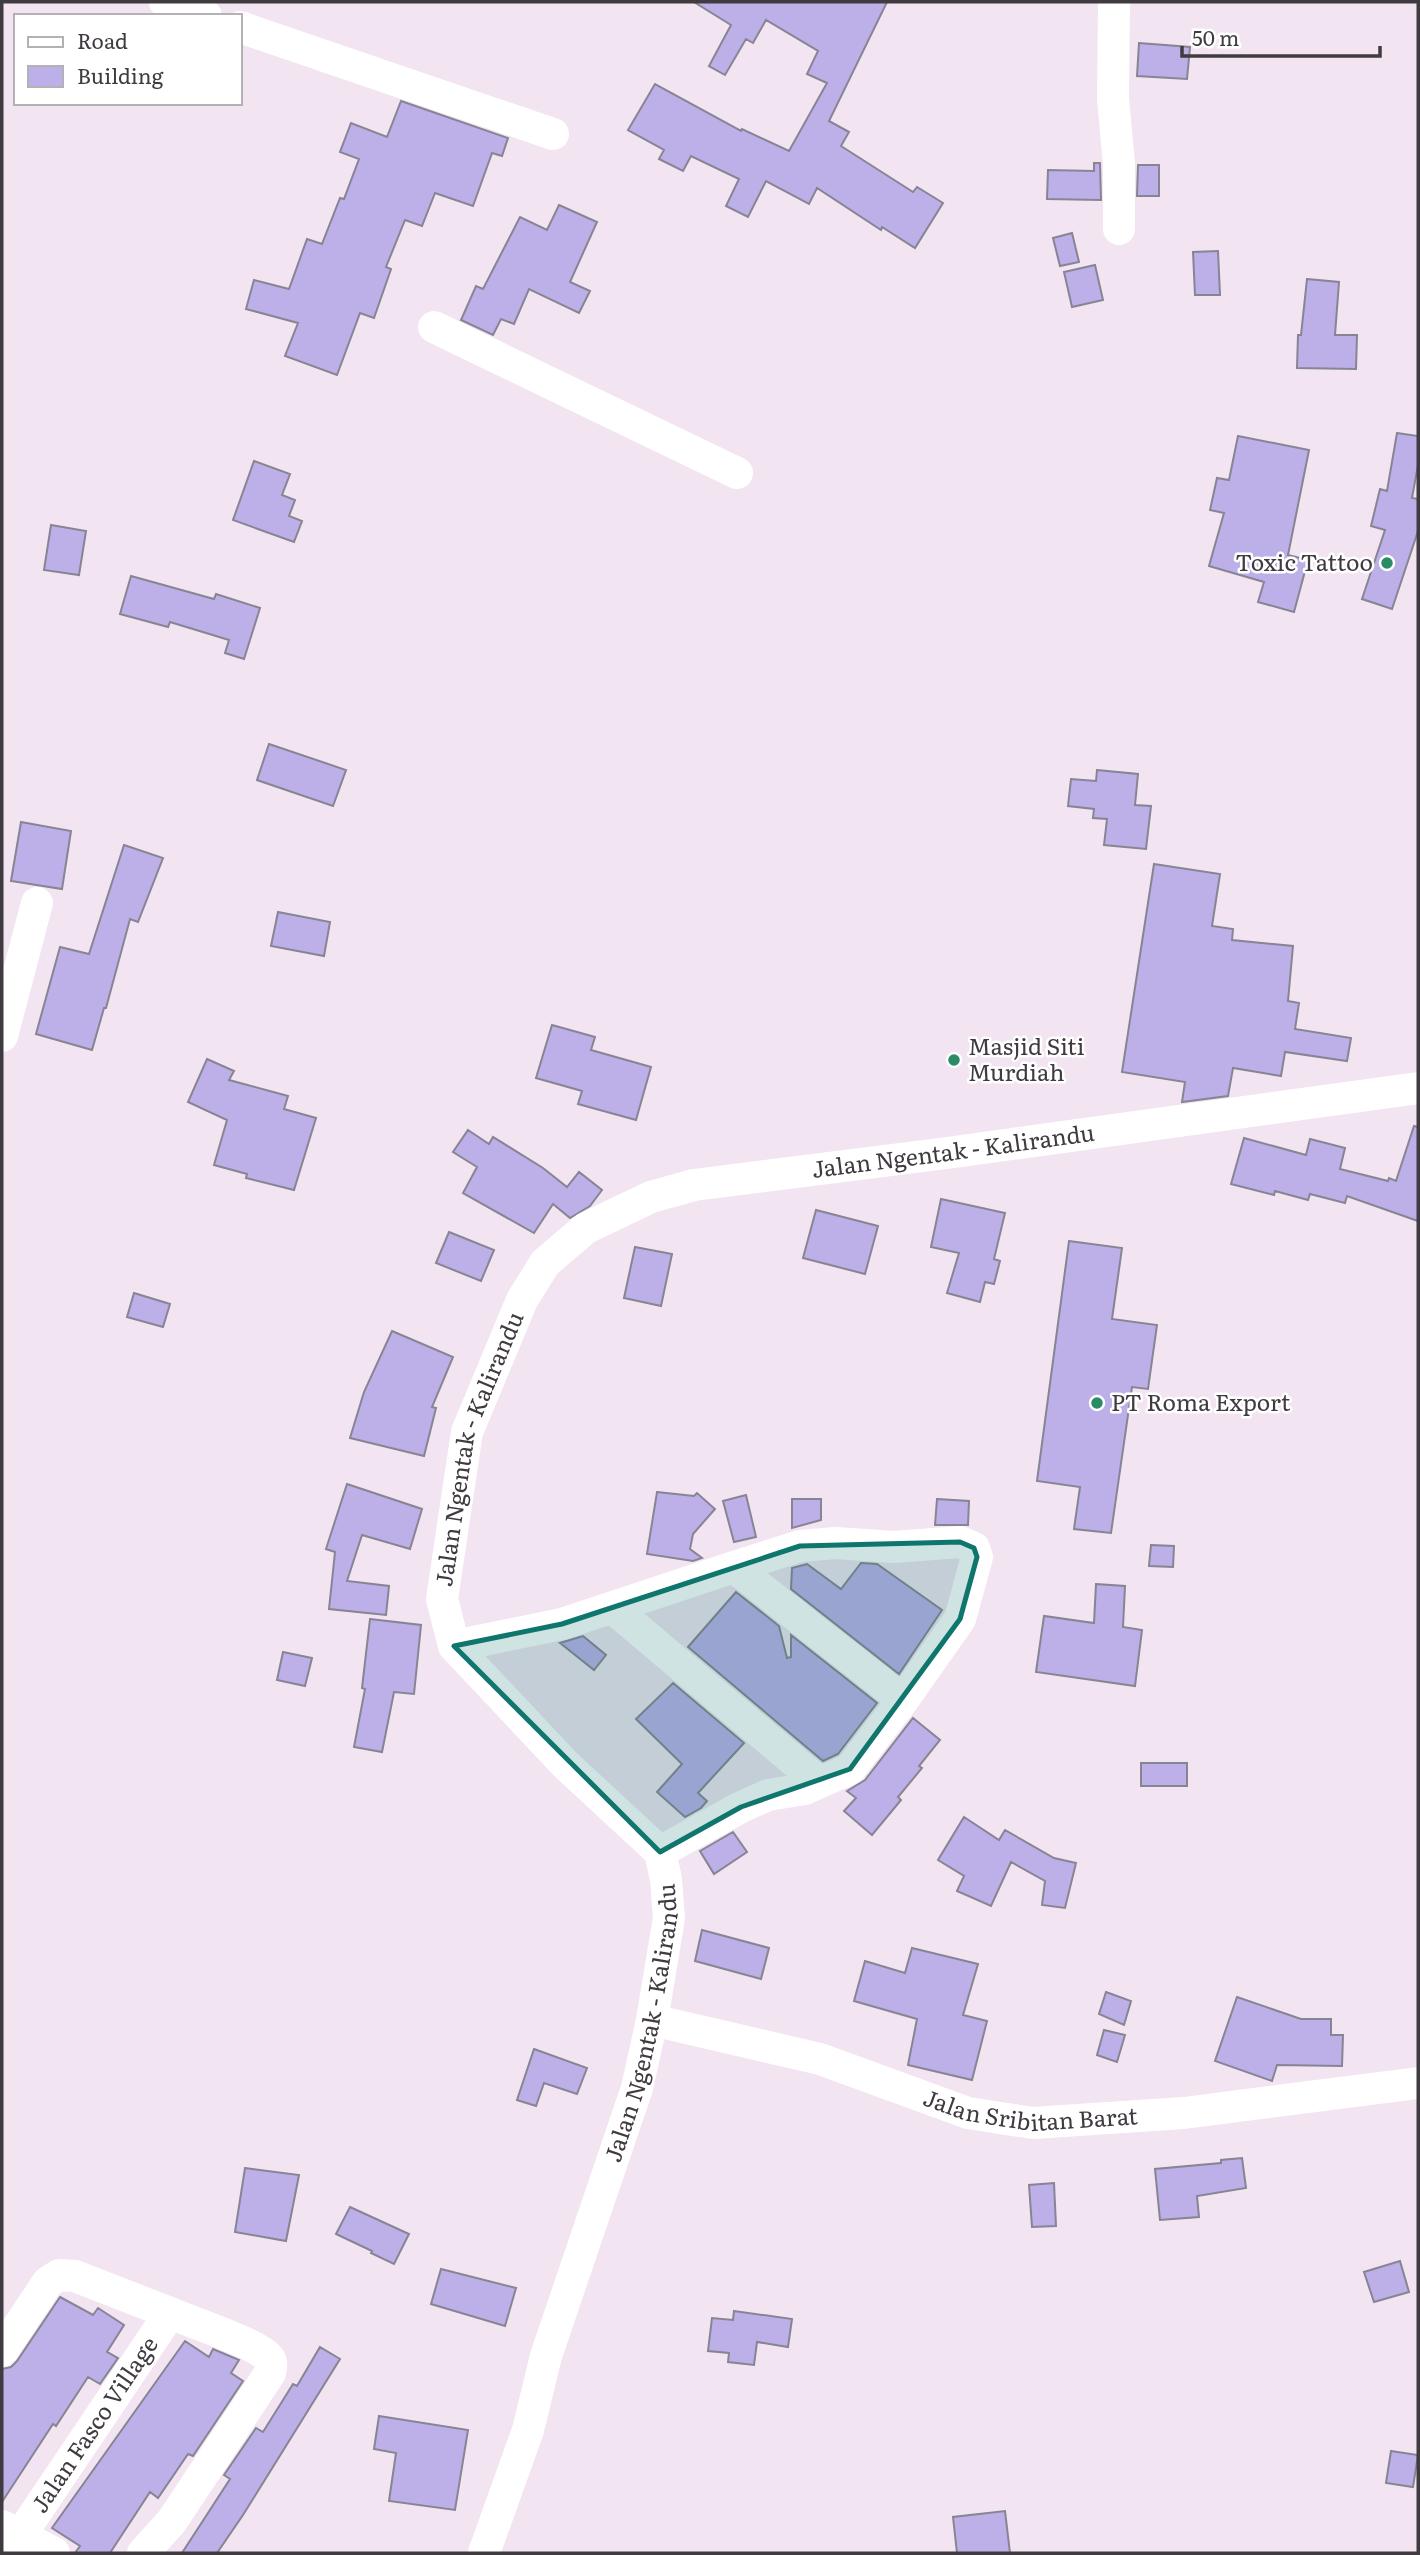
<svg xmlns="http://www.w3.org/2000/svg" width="1420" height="2555" viewBox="0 0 1420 2555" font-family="Literata,serif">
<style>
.building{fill:#bdb0e9;stroke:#878493;stroke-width:2}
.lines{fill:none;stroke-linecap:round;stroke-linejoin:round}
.minor{stroke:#fff;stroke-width:32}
.marked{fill:#0f766e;fill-opacity:0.2;stroke:#0f766e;stroke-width:5;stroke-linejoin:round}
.poi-dot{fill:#298c66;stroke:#fff;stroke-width:2.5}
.labels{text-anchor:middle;stroke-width:5;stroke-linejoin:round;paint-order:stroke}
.poi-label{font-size:23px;fill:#403b40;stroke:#fff;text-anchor:start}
.street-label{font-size:23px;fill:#403b40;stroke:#fff}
</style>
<rect width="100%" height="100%" fill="#f2e4f1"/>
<path class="building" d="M 694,2 L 887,2 L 829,121 L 849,132 L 841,146 L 913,192 L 917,187 L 943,203 L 915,248 L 882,227 L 881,230 L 817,188 L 809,204 L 766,181 L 748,217 L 726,206 L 739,179 L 691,156 L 683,171 L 659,159 L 664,150 L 628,130 L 655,84 L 741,131 L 742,129 L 789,151 L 827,83 L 807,74 L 818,51 L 766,20 L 753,43 L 746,39 L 725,75 L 709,66 L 731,25 Z
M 1139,43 L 1190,47 L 1187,79 L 1137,76 Z
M 401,101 L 508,138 L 502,156 L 492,153 L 473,206 L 435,193 L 422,226 L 405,220 L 386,267 L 391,269 L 374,318 L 360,313 L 337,375 L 285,356 L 298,323 L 246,309 L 254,280 L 289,289 L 307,239 L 322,244 L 340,198 L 344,199 L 359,159 L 340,152 L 351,123 L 387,137 Z
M 1094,163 L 1100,163 L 1101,200 L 1047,199 L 1048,170 L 1094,171 Z
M 1138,165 L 1159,165 L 1159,196 L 1137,196 Z
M 559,205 L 597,222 L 570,282 L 590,291 L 579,313 L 529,289 L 514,324 L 501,319 L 493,335 L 461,320 L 476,286 L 483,289 L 520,217 L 547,230 Z
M 1072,233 L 1079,262 L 1060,266 L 1053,238 Z
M 1218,251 L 1220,295 L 1195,295 L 1193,252 Z
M 1095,265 L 1103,300 L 1072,307 L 1064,272 Z
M 1307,279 L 1339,282 L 1335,335 L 1357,335 L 1356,369 L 1297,368 L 1298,335 L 1301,335 Z
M 1397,433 L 1418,436 L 1418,465 L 1412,498 L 1418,499 L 1418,531 L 1392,609 L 1362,599 L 1385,530 L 1371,526 L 1380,489 L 1387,491 Z
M 1238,436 L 1309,450 L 1288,555 L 1308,560 L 1294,612 L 1258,602 L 1264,582 L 1209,566 L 1224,513 L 1210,510 L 1217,478 L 1229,480 Z
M 254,461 L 290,474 L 282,495 L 295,500 L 289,516 L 302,521 L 294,542 L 233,520 Z
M 51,525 L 86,531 L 79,575 L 44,570 Z
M 131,576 L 214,599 L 216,594 L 260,608 L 244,659 L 225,653 L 229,640 L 170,622 L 168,627 L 120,614 Z
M 269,744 L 346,770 L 333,806 L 257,780 Z
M 1097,770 L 1138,774 L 1135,805 L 1151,806 L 1146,849 L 1104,845 L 1107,819 L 1093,818 L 1094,809 L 1068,806 L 1071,779 L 1096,781 Z
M 21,822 L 71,831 L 62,889 L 11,881 Z
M 124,845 L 163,858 L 138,922 L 130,919 L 106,1008 L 104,1008 L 92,1050 L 36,1034 L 60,947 L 89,954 Z
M 1154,864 L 1220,874 L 1212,926 L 1233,929 L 1232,940 L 1293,946 L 1288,1001 L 1299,1003 L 1295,1029 L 1351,1038 L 1347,1061 L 1285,1052 L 1281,1076 L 1233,1068 L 1228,1096 L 1182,1102 L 1185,1082 L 1122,1072 Z
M 278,912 L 330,922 L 324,956 L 271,946 Z
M 552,1025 L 595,1037 L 591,1050 L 651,1067 L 636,1120 L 578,1104 L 582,1091 L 536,1078 Z
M 207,1059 L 234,1071 L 229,1080 L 288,1096 L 284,1109 L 316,1118 L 294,1190 L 246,1178 L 247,1174 L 214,1165 L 227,1120 L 188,1102 Z
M 1414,1126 L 1418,1127 L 1418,1221 L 1347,1196 L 1345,1203 L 1310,1194 L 1308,1200 L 1275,1191 L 1274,1195 L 1231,1184 L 1244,1138 L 1306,1155 L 1310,1139 L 1345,1148 L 1340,1169 L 1388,1181 L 1389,1178 L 1396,1181 Z
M 468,1130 L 489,1144 L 493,1137 L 543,1168 L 567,1187 L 579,1172 L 602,1190 L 590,1206 L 570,1218 L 553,1204 L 534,1233 L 463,1193 L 477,1167 L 453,1152 Z
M 941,1199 L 1005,1213 L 994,1259 L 1000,1261 L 994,1284 L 985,1282 L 980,1302 L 947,1293 L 959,1253 L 931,1247 Z
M 816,1210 L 878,1226 L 865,1274 L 803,1258 Z
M 449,1232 L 494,1250 L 481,1281 L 436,1263 Z
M 1069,1241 L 1122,1248 L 1112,1319 L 1157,1325 L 1148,1389 L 1132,1387 L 1111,1533 L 1074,1529 L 1080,1487 L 1037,1481 Z
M 635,1247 L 672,1254 L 661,1306 L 624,1298 Z
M 134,1293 L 170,1304 L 163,1327 L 127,1317 Z
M 392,1331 L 453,1357 L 432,1407 L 436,1408 L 424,1456 L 350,1438 L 364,1392 Z
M 347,1484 L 422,1509 L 410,1549 L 362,1535 L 347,1581 L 389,1586 L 386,1615 L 329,1609 L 335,1552 L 326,1549 Z
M 657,1492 L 694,1496 L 697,1493 L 715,1509 L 693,1534 L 690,1549 L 702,1558 L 693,1561 L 647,1554 Z
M 746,1495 L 756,1537 L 734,1542 L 723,1501 Z
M 792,1499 L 821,1499 L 821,1520 L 792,1528 Z
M 937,1499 L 969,1501 L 968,1525 L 935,1525 Z
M 1151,1545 L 1174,1546 L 1173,1567 L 1149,1566 Z
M 861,1563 L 877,1564 L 942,1610 L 899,1674 L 791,1589 L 792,1568 L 807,1564 L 841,1589 Z
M 1096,1584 L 1125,1586 L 1123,1627 L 1142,1630 L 1135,1686 L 1036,1672 L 1044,1616 L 1094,1623 Z
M 736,1592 L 779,1626 L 787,1658 L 791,1657 L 791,1635 L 877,1703 L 838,1754 L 823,1761 L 688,1647 Z
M 370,1619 L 421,1625 L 414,1694 L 394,1692 L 382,1752 L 354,1747 L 365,1689 L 362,1688 Z
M 583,1636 L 606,1655 L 594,1670 L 560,1643 Z
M 283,1652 L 312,1658 L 305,1686 L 277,1680 Z
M 673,1683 L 744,1743 L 698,1793 L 707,1801 L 701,1808 L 685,1817 L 657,1792 L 682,1764 L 636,1719 Z
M 913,1718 L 940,1740 L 919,1766 L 922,1768 L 898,1797 L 901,1800 L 872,1835 L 844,1811 L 856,1798 L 847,1791 L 865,1780 Z
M 1141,1763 L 1187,1763 L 1187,1786 L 1141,1786 Z
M 964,1817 L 999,1840 L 1005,1830 L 1054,1858 L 1076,1863 L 1065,1908 L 1042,1905 L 1045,1881 L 1011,1862 L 991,1906 L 957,1891 L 964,1876 L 938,1860 Z
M 733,1832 L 747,1852 L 714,1874 L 700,1851 Z
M 702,1930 L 769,1948 L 761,1979 L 695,1961 Z
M 912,1948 L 978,1964 L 963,2015 L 987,2021 L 972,2080 L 908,2065 L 917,2019 L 854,2001 L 865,1961 L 905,1973 Z
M 1106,1992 L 1131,2001 L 1124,2025 L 1099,2014 Z
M 1237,1997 L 1301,2019 L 1331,2019 L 1331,2035 L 1343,2035 L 1342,2066 L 1277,2065 L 1272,2081 L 1215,2061 Z
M 1104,2030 L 1125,2035 L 1117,2062 L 1097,2055 Z
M 534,2049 L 587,2068 L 577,2094 L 544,2083 L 536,2106 L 517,2100 Z
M 1242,2158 L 1246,2188 L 1197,2196 L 1199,2217 L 1160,2220 L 1155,2169 L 1221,2163 L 1221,2160 Z
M 245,2168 L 299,2175 L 286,2241 L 235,2232 Z
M 1054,2183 L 1056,2226 L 1032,2227 L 1029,2185 Z
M 350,2207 L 409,2234 L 394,2264 L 371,2253 L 372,2251 L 336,2234 Z
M 1400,2261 L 1409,2292 L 1374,2302 L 1364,2272 Z
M 441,2269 L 516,2288 L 505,2326 L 431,2304 Z
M 60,2297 L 93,2315 L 98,2308 L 124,2325 L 107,2352 L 118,2358 L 100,2384 L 88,2377 L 56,2426 L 53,2424 L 2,2502 L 2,2369 L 11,2367 L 17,2361 Z
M 734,2311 L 792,2319 L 788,2347 L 757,2342 L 754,2365 L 728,2362 L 729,2353 L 708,2351 L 712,2318 L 733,2320 Z
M 185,2341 L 209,2357 L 213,2349 L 239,2360 L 231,2373 L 243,2381 L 193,2456 L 188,2454 L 158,2498 L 150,2492 L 110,2553 L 75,2553 L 80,2546 L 52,2528 Z
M 320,2347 L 340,2359 L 243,2515 L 217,2553 L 182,2553 L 230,2479 L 224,2475 L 256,2428 L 263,2432 L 293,2384 L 297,2386 Z
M 379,2416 L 468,2430 L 455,2510 L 389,2501 L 396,2453 L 374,2449 Z
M 1391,2451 L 1418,2455 L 1413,2487 L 1386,2483 Z
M 1005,2511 L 1010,2553 L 957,2553 L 953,2517 Z"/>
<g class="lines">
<g class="minor">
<path d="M 165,2 L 206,16"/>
<path d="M 1114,2 L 1113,99 L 1119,164 L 1119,229"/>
<path d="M 240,27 L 553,134"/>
<path d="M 434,327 L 737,473"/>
<path d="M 2,1036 L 37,903"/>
<path d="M 734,1567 L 800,1546 L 836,1543 L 894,1547 L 960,1542 L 974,1548 L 977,1557 L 960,1619 L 903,1700"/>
<path d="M 614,1609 L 819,1782"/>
<path d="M 454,1646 L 562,1624 L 734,1567 L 903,1700 L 850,1769 L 805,1789 L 768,1795 L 741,1807 L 660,1852"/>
<path id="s1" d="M 652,2020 L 820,2059 L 968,2113 L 1033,2123 L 1184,2113 L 1418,2083"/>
<path d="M 2,2351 L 48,2282 L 59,2275 L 75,2276 L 170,2313"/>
<path d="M 2,2526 L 54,2553"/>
<path id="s2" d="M 6,2553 L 20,2536 L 170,2313 C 191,2322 255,2343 268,2357 C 273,2362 271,2367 270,2373 L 172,2521 L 143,2553"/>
<path id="s3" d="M 484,2553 L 528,2430 L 546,2356 L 637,2088 L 652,2020 L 669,1918 L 666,1879 L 660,1852 L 566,1765 L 454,1646 L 442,1599 L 467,1432 L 522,1300 L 545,1263 L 586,1228 L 651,1197 L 694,1185 L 947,1153 L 1418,1088"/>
</g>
</g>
<path class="marked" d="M 960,1542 L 974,1548 L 977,1557 L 960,1619 L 850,1769 L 741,1807 L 660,1852 L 454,1646 L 562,1624 L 800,1546 Z"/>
<g class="poi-dot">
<circle cx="1387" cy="563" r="7"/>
<circle cx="954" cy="1060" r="7"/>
<circle cx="1097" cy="1403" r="7"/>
</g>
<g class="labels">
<g class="poi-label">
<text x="1373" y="571" text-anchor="end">Toxic Tattoo</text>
<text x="968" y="1055">Masjid Siti<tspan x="968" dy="26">Murdiah</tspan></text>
<text x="1111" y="1411">PT Roma Export</text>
</g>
<g class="street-label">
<text dy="8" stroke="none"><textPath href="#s3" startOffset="1857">Jalan Ngentak - Kalirandu</textPath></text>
<text dy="8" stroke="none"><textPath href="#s3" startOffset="1225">Jalan Ngentak - Kalirandu</textPath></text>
<text dy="8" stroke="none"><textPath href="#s3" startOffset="555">Jalan Ngentak - Kalirandu</textPath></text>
<text dy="8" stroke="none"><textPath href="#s1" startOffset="392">Jalan Sribitan Barat</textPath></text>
<text dy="8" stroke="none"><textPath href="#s2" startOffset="156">Jalan Fasco Village</textPath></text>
</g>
</g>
<rect width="1420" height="2555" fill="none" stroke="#403b40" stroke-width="7"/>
<rect x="14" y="14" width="228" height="91" fill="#ffffff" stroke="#b3b1b3" stroke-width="2"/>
<rect x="28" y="37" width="35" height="10" fill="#ffffff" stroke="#b3b1b3" stroke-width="2"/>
<text x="77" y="49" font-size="21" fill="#403b40">Road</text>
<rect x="28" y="66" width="35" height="21" fill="#bdb0e9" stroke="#b3b1b3" stroke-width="2"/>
<text x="77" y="84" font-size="21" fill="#403b40">Building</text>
<path d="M1182 46v10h198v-10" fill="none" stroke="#403b40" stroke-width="3.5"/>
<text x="1192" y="46" font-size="21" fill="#403b40" stroke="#ffffff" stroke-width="5" paint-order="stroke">50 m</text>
</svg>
